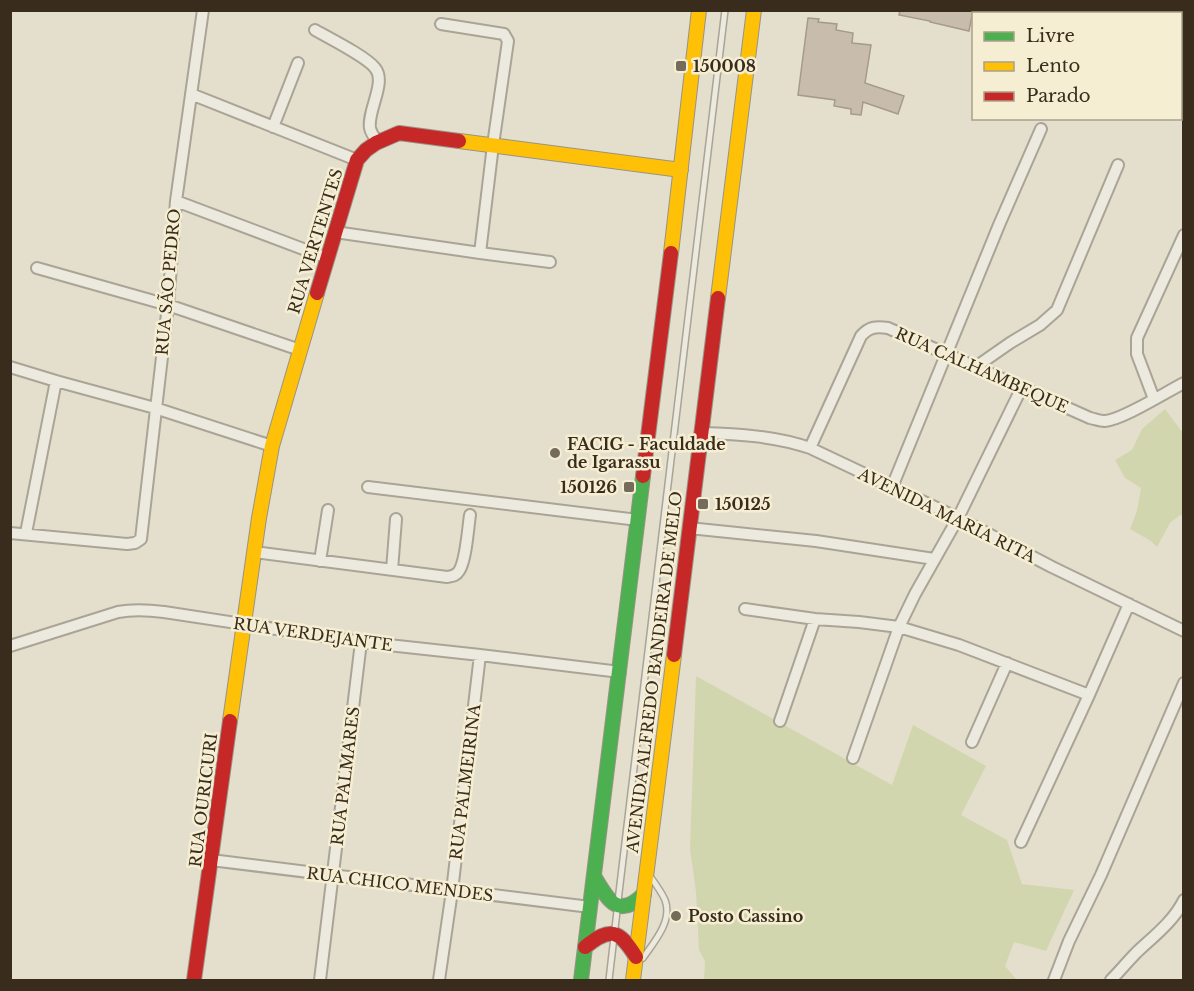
<svg xmlns="http://www.w3.org/2000/svg" width="1194" height="991" viewBox="0 0 1194 991" font-family="'Libre Baskerville',serif">
<style>
.green{fill:#d2d6ae}
.building{fill:#c8bdad;stroke:#a59b8b;stroke-width:1.5}
.lines{fill:none;stroke-linecap:round;stroke-linejoin:round}
.lane-casing{stroke:#a9a496;stroke-width:8}
.street-casing{stroke:#a9a496;stroke-width:14}
.fast-casing{stroke:#999385;stroke-width:16}
.slow-casing{stroke:#999385;stroke-width:16}
.jam-casing{stroke:#999385;stroke-width:16}
.lane{stroke:#ece9de;stroke-width:5}
.street{stroke:#ece9de;stroke-width:10}
.fast{stroke:#4caf50;stroke-width:14}
.slow{stroke:#ffc107;stroke-width:14}
.jam{stroke:#c62828;stroke-width:14}
.poi-dot{fill:#756b5a;stroke:#f6eed2;stroke-width:2}
.labels{text-anchor:middle;stroke-width:5;stroke-linejoin:round;paint-order:stroke}
.poi-label{font-size:16px;font-weight:bold;fill:#392c1d;stroke:#f6eed2;text-anchor:start}
.street-label{font-size:16px;fill:#392c1d;stroke:#f6eed2}
</style>
<rect width="100%" height="100%" fill="#e4dfcc"/>
<path class="green" d="M 1165,409 L 1183,433 L 1183,516 L 1180,515 L 1170,523 L 1157,547 L 1151,541 L 1130,529 L 1137,511 L 1141,488 L 1125,478 L 1115,460 L 1132,450 L 1142,429 Z
M 696,676 L 892,785 L 913,725 L 986,766 L 961,815 L 1007,840 L 1022,884 L 1074,890 L 1046,951 L 1014,942 L 1005,966 L 1017,980 L 704,980 L 705,961 L 699,950 L 696,892 L 690,849 Z"/>
<path class="building" d="M 900,10 L 973,10 L 969,31 L 930,22 L 930,21 L 899,15 Z
M 808,18 L 819,19 L 818,22 L 837,24 L 836,30 L 853,33 L 852,43 L 871,45 L 865,83 L 904,96 L 898,114 L 863,102 L 861,115 L 851,114 L 851,109 L 834,106 L 835,100 L 798,95 Z"/>
<g class="lines">
<defs>
<path id="lane" d="M 618,901 L 725,10
M 643,958 C 654,942 673,921 665,900 C 662,893 657,886 652,879
M 609,980 L 617,911"/>
<path id="street" d="M 441,24 L 504,34 L 508,41 L 493,145 L 480,253 L 550,262
M 315,30 C 329,38 367,57 375,68 C 387,82 367,111 370,128 C 371,133 374,137 377,140
M 191,94 L 357,160
M 273,127 L 298,63
M 176,201 L 327,258
M 335,232 L 480,253
M 37,268 L 168,305 L 300,350
M 977,366 L 1010,343 L 1040,325 L 1057,310 L 1118,165
M 10,367 L 56,381 L 155,408 L 272,446
M 1154,399 L 1137,354 L 1137,338 L 1184,235
M 701,433 C 738,434 775,436 810,448 L 958,518 L 1052,567 L 1184,631
M 810,448 L 861,336 C 869,327 876,326 888,328 L 1090,418 C 1095,419 1100,421 1105,421 C 1122,420 1166,392 1184,383
M 368,487 L 638,520
M 892,487 L 999,225 L 1041,129
M 689,528 L 816,541 L 934,559
M 10,533 L 127,544 L 135,543 L 141,539 L 168,305 L 176,201 L 203,10
M 26,533 L 56,381
M 254,552 L 447,577 C 452,576 456,576 459,571 C 466,561 468,528 470,515
M 320,561 L 328,510
M 392,570 L 396,519
M 745,609 L 815,619 L 859,622 L 899,627 L 959,645 L 1089,695
M 10,646 L 118,612 C 134,609 148,610 164,612 L 361,642 L 480,655 L 620,672
M 780,721 L 815,619
M 972,742 L 1007,663
M 853,758 L 899,627 L 915,594 L 958,518 L 1022,387
M 1021,842 L 1089,695 L 1129,604
M 211,860 L 590,907
M 320,980 L 361,642
M 439,980 L 452,891 L 480,655
M 1054,980 L 1069,941 L 1101,875 L 1184,683
M 1111,980 C 1120,971 1128,961 1137,952 C 1154,936 1173,922 1184,900"/>
<path id="fast" d="M 594,876 C 608,900 618,920 644,894
M 581,980 L 643,476"/>
<path id="slow" d="M 459,141 L 681,170
M 671,253 L 699,10
M 718,298 L 754,10
M 230,721 L 259,518 L 272,446 L 317,293
M 633,980 L 674,655"/>
<path id="jam" d="M 317,293 L 357,160 L 366,150 L 376,143 L 399,133 L 459,141
M 643,476 L 671,253
M 674,655 L 718,298
M 585,947 C 611,926 619,930 636,957
M 194,980 L 230,721"/>
</defs>
<use href="#lane" class="lane-casing"/>
<use href="#street" class="street-casing"/>
<use href="#fast" class="fast-casing"/>
<use href="#slow" class="slow-casing"/>
<use href="#jam" class="jam-casing"/>
<use href="#lane" class="lane"/>
<use href="#street" class="street"/>
<use href="#fast" class="fast"/>
<use href="#slow" class="slow"/>
<use href="#jam" class="jam"/>
</g>
<g class="poi-dot">
<rect x="675" y="60" width="12" height="12" rx="3"/>
<circle cx="555" cy="453" r="6"/>
<rect x="623" y="481" width="12" height="12" rx="3"/>
<rect x="697" y="498" width="12" height="12" rx="3"/>
<circle cx="676" cy="916" r="6"/>
</g>
<g class="labels">
<g class="poi-label">
<text x="693" y="72">150008</text>
<text x="567" y="450">FACIG - Faculdade<tspan x="567" dy="18">de Igarassu</tspan></text>
<text x="617" y="493" text-anchor="end">150126</text>
<text x="715" y="510">150125</text>
<text x="688" y="922">Posto Cassino</text>
</g>
<g class="street-label">
<text transform="translate(315 241) rotate(-73)" y="6">RUA VERTENTES</text>
<text transform="translate(168 282) rotate(-85)" y="6">RUA SÃO PEDRO</text>
<text transform="translate(982 370) rotate(24)" y="6">RUA CALHAMBEQUE</text>
<text transform="translate(947 515) rotate(26)" y="6">AVENIDA MARIA RITA</text>
<text transform="translate(313 634) rotate(8)" y="6">RUA VERDEJANTE</text>
<text transform="translate(654 672) rotate(-83)" y="6">AVENIDA ALFREDO BANDEIRA DE MELO</text>
<text transform="translate(345 776) rotate(-83)" y="6">RUA PALMARES</text>
<text transform="translate(465 782) rotate(-83)" y="6">RUA PALMEIRINA</text>
<text transform="translate(203 800) rotate(-83)" y="6">RUA OURICURI</text>
<text transform="translate(400 884) rotate(7)" y="6">RUA CHICO MENDES</text>
</g>
</g>
<rect width="1194" height="991" fill="none" stroke="#392c1d" stroke-width="24"/>
<rect x="972" y="12" width="210" height="108" fill="#f6eed2" stroke="#aaa08a" stroke-width="1.5"/>
<rect x="984" y="32" width="30" height="9" fill="#4caf50" stroke="#aaa08a" stroke-width="1.5"/>
<text x="1026" y="42" font-size="18" fill="#392c1d">Livre</text>
<rect x="984" y="62" width="30" height="9" fill="#ffc107" stroke="#aaa08a" stroke-width="1.5"/>
<text x="1026" y="72" font-size="18" fill="#392c1d">Lento</text>
<rect x="984" y="92" width="30" height="9" fill="#c62828" stroke="#aaa08a" stroke-width="1.5"/>
<text x="1026" y="102" font-size="18" fill="#392c1d">Parado</text>
</svg>
